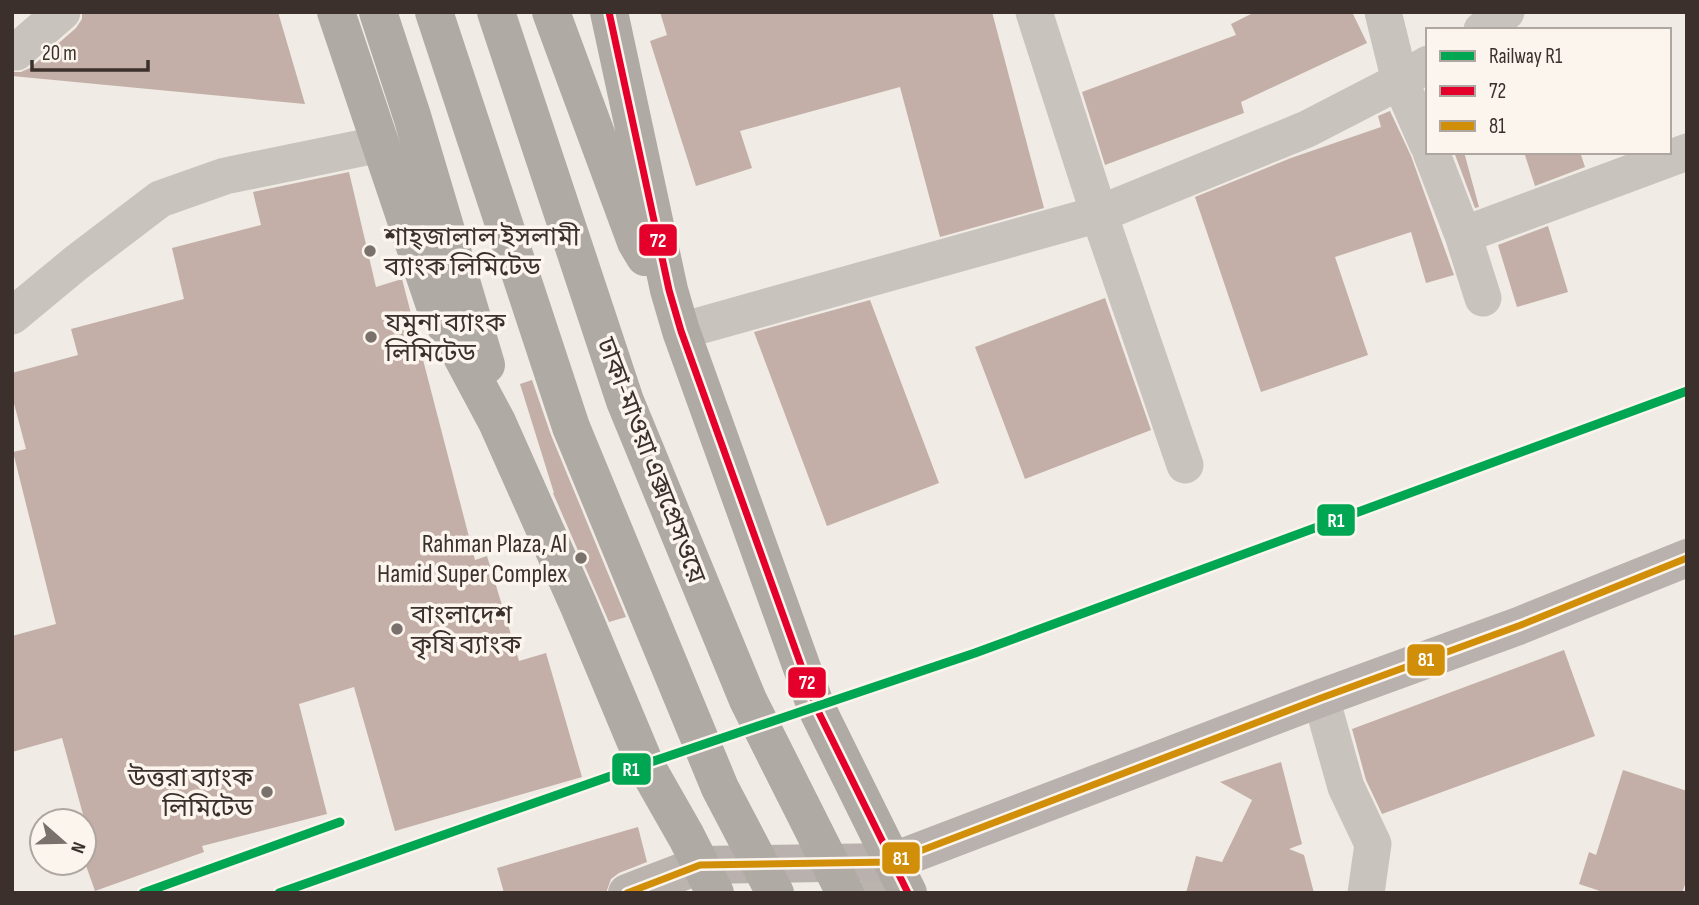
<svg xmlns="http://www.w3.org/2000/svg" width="1699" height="905" viewBox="0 0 1699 905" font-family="'Sofia Sans Condensed','Noto Sans Bengali',sans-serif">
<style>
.building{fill:#c3afa7}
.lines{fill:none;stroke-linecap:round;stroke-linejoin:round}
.street{stroke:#c9c3be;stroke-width:37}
.secondary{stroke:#bab3ae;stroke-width:38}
.primary{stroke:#b8b1ad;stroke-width:38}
.highway{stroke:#afaaa4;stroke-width:38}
.highway-bridge{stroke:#afaaa4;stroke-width:38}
.bus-1-casing{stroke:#fbf5ee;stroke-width:12}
.bus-2-casing{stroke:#fbf5ee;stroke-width:12}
.bus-1{stroke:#e4002b;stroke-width:7}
.bus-2{stroke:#d18e09;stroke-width:7}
.rail-1-casing{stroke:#fbf5ee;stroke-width:14}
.rail-1{stroke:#00a651;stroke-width:9}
.poi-dot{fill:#7a716c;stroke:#fbf5ee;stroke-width:2.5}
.labels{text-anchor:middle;stroke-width:7;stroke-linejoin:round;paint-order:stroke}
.poi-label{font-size:26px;fill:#3b302b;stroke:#fbf5ee;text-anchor:start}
.street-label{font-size:26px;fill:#3b302b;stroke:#fbf5ee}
.line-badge{stroke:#fbf5ee;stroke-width:2.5}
.badge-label{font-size:19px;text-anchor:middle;font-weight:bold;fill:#fff}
</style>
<rect width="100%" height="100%" fill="#f0ebe5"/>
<path class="building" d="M 82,12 L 278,12 L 305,104 L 12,76 L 12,72 L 21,72 L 30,68 L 76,28 L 82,19 Z
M 660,12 L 992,12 L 1044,208 L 940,237 L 900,87 L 740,131 L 752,168 L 696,186 L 650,41 L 667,35 Z
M 1255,12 L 1352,12 L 1367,43 L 1241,102 L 1244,113 L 1105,165 L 1082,92 L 1236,35 L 1231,24 Z
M 1390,111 L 1411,156 L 1454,275 L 1426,283 L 1411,232 L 1335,257 L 1368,355 L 1261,392 L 1195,197 L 1291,158 L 1381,127 L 1378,116 Z
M 1454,152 L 1464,152 L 1479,207 L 1475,208 Z
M 1524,152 L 1580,152 L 1585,167 L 1535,186 Z
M 349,172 L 376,287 L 402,279 L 475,560 L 487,556 L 519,661 L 546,653 L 582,777 L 395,831 L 354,687 L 299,704 L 327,814 L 202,846 L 204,852 L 95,891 L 84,860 L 84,818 L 62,738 L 12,752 L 12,636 L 56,624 L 13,452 L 26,449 L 12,396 L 12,373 L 78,355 L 71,329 L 184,299 L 172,248 L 261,225 L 253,192 Z
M 1548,226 L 1568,292 L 1517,307 L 1498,245 Z
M 1105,298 L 1151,430 L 1025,479 L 975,347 Z
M 870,300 L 939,483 L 827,526 L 754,332 Z
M 532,380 L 551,435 L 626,617 L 609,622 L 553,493 L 554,493 L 520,384 Z
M 1564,650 L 1595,736 L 1382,814 L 1366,780 L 1352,729 Z
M 1281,762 L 1302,844 L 1289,849 L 1304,855 L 1314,893 L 1186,893 L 1196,856 L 1222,862 L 1252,800 L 1220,782 Z
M 1623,770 L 1687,791 L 1687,879 L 1682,893 L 1606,893 L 1579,884 L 1589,852 L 1596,855 Z
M 638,827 L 647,862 L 619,873 L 611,879 L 606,893 L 504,893 L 497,868 Z"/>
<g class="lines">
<path class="street" d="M 1034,12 L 1099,214 L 1185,465
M 1383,12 L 1400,81 L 1428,145
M 1482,30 L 1506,12
M 12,51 L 16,52 L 62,12
M 1431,152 L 1463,235 L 1483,298
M 1463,235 L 1687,152
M 12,316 L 76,263 L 160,199 L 225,176 L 381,144
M 681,331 L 1099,214 L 1307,129 L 1400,81 L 1428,64
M 1321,698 L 1346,787 L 1373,844 L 1366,893"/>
<path class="secondary" d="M 627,893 L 700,865
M 877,893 L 891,862"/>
<path class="primary" d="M 700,865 L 891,862 L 1321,698 L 1521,625 L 1687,558"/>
<path class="highway" d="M 336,12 L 435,306 L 497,422 L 578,604 L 645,764 L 686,836 L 715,893
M 378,12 L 412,116 L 486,365
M 551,12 L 636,242 L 645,257
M 609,12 L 669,290 L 681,331 L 816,707 L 908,893"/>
<path class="highway-bridge" d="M 434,12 L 571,427 L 720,788 L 775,893
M 496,12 L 625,401 L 748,700 L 845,893"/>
<defs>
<path id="bus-1" d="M 609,12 L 669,290 L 681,331 L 816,707 L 908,893"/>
<path id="bus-2" d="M 627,893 L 700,865 L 891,862 L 1321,698 L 1521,625 L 1687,558"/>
</defs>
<use href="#bus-1" class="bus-1-casing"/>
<use href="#bus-2" class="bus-2-casing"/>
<use href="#bus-1" class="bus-1"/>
<use href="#bus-2" class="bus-2"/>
<defs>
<path id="rail-1" d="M 143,893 L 340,822
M 279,893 L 645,764 L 975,653 L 1687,391"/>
</defs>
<use href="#rail-1" class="rail-1-casing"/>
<use href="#rail-1" class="rail-1"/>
</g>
<g class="poi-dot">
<circle cx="370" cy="251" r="7"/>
<circle cx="371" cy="337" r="7"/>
<circle cx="581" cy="558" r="7"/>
<circle cx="397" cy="629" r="7"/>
<circle cx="267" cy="792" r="7"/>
</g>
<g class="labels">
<g class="poi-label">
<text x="384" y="245">শাহ্জালাল ইসলামী<tspan x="384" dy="30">ব্যাংক লিমিটেড</tspan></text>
<text x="385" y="331">যমুনা ব্যাংক<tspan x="385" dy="30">লিমিটেড</tspan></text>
<text x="567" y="552" text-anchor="end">Rahman Plaza, Al<tspan x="567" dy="30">Hamid Super Complex</tspan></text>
<text x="411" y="623">বাংলাদেশ<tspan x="411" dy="30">কৃষি ব্যাংক</tspan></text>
<text x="253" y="786" text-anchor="end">উত্তরা ব্যাংক<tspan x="253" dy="30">লিমিটেড</tspan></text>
</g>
<g class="street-label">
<text transform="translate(652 460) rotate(69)" y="9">ঢাকা-মাওয়া এক্সপ্রেসওয়ে</text>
</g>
</g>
<g class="line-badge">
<rect x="638" y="223" width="40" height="34" rx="7" fill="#e4002b"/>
<rect x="1316" y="503" width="40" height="34" rx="7" fill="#00a651"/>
<rect x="1406" y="643" width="40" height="34" rx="7" fill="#d18e09"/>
<rect x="787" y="666" width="40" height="33" rx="7" fill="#e4002b"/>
<rect x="611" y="752" width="41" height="34" rx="7" fill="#00a651"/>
<rect x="881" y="841" width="40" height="34" rx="7" fill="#d18e09"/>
</g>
<g class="badge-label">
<text x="658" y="247">72</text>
<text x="1336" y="527">R1</text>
<text x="1426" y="666">81</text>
<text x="807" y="689">72</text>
<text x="631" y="776">R1</text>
<text x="901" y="865">81</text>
</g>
<rect width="1699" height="905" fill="none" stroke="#3b302b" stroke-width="28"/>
<rect x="1426" y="28" width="245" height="126" fill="#fbf5ee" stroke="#aea6a0" stroke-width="2"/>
<rect x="1440" y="51" width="35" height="10" fill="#00a651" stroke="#aea6a0" stroke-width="2"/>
<text x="1489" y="63" font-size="21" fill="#3b302b">Railway R1</text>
<rect x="1440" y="86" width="35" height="10" fill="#e4002b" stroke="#aea6a0" stroke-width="2"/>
<text x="1489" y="98" font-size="21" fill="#3b302b">72</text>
<rect x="1440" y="121" width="35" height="10" fill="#d18e09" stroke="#aea6a0" stroke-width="2"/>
<text x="1489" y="133" font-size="21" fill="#3b302b">81</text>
<g transform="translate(63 842) rotate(110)"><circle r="33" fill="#fbf5ee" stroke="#aea6a0" stroke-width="2"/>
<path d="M0-5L12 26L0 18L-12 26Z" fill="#7a716c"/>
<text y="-10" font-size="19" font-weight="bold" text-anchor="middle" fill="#3b302b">N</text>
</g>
<path d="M32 60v10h116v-10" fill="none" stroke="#3b302b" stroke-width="3.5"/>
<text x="42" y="60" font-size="21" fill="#3b302b" stroke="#fbf5ee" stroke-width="5" paint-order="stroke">20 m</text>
</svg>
